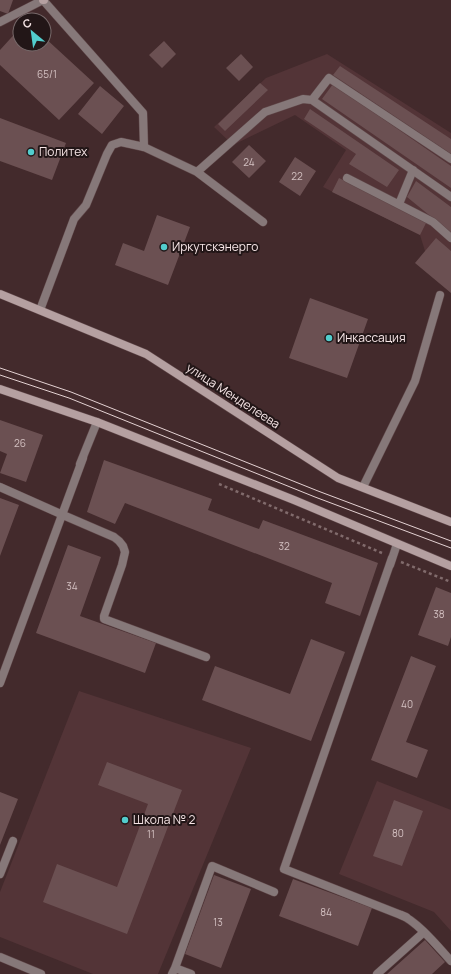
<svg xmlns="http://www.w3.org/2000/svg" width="451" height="974" viewBox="0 0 451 974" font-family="Manrope,sans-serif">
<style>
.built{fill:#533437}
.building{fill:#6b5052}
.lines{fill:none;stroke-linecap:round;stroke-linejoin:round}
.lane-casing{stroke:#60484a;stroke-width:9}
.street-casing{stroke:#60484a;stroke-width:9}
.secondary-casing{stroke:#60484a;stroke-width:9}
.path{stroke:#816b6c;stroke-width:2.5;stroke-dasharray:3 3;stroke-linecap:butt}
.lane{stroke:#867879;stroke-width:8}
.street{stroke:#867879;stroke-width:8}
.secondary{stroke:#b5a0a1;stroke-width:8}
.tram{stroke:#e4d2d3;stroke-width:1}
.poi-dot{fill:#52cdcd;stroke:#221617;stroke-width:1.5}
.labels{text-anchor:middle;stroke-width:4;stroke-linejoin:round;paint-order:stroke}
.number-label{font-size:10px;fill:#d3c0c1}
.poi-label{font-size:12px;fill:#f6e5e6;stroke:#221617;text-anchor:start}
.street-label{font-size:12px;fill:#f6e5e6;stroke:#221617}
</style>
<rect width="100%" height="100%" fill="#432a2c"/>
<path class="built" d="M 327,54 L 451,133 L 451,272 L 425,251 L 420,235 L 323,187 L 346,150 L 295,115 L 233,145 L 214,127 L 266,78 Z
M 79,691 L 251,748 L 158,974 L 93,974 L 0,937 L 0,892 Z
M 377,781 L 451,810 L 451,931 L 434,912 L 339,874 Z"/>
<path class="building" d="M 0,0 L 13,0 L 8,14 L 0,11 Z
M 20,28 L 20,44 L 44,44 L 44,37 L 94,83 L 59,120 L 0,65 L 0,50 Z
M 164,41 L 176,54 L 162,68 L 149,55 Z
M 241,54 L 253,67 L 239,81 L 226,68 Z
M 340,66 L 451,139 L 451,154 L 333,75 Z
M 260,83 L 268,90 L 225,131 L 218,124 Z
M 333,84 L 451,166 L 451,188 L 322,99 Z
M 100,86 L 124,106 L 102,134 L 78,114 Z
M 310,109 L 399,170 L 387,187 L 349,164 L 356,154 L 304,119 Z
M 0,118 L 66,143 L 52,180 L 0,161 Z
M 249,145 L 266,161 L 249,178 L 232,162 Z
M 295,157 L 316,171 L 300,196 L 279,182 Z
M 339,178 L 427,221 L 420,235 L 332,192 Z
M 416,181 L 451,207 L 451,233 L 407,197 Z
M 157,215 L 190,227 L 168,285 L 115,265 L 123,243 L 144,251 Z
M 436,238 L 451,251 L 451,293 L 415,263 Z
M 310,298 L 368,319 L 347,378 L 289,358 Z
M 0,420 L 43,435 L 26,482 L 0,473 L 7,454 L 0,451 Z
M 104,460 L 212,499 L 208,510 L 259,529 L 263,520 L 378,563 L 360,616 L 325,603 L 332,583 L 125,503 L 115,524 L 87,512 Z
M 0,498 L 19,505 L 0,556 Z
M 68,545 L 101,557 L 80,616 L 156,643 L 145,673 L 36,633 Z
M 436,587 L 451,593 L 451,637 L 448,646 L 418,635 Z
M 311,639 L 345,652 L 311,741 L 202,700 L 215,666 L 290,694 Z
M 411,656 L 436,666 L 406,742 L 428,750 L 417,778 L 371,760 Z
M 107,762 L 182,790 L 127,934 L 43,902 L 57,864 L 117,887 L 148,804 L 98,785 Z
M 0,792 L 18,799 L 0,845 Z
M 394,800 L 423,811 L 402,866 L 373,856 Z
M 214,875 L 251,889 L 221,968 L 185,954 Z
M 293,879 L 372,908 L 358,946 L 279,916 Z
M 425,940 L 445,962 L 432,974 L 387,974 Z"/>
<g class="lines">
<defs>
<path id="lane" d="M 0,22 L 43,0
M 312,100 L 329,78 L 451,159
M 197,172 L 263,222
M 347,178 L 433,222 L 451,238
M 399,204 L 413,170
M 40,310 L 74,219 L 86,205 L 107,154 L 112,145 L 121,142 L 144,147 L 197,172 L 265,112 L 303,99 L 312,100 L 451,197
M 80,464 L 97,422
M 0,487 L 63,515
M 363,487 L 415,381 L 440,295
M 390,565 L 397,544
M 0,874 L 13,841
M 401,915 C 417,921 439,948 451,961
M 175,968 L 212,866 L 274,892
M 172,974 L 175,968 L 191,974
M 377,974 L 424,932"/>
<path id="street" d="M 43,0 L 143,113 L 144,147
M 63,515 L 114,537 L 119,541 L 123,546 L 125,552 L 122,565 L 104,616 L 104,619 L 206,657
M 392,558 L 284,869 L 406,917
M 0,683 L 83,458
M 0,957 L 41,974"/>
<path id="secondary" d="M 43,0 L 44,0
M 0,294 L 146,354 L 338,478 L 451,522
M 0,389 L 97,422 L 294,500 L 451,566"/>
</defs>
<use href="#lane" class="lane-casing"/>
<use href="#street" class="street-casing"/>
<use href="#secondary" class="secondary-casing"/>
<path class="path" d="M 219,484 L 382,553
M 401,562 L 451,582"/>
<use href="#lane" class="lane"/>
<use href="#street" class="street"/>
<use href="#secondary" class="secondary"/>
<path class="tram" d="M 0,368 L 71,392 L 318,491 L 451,541
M 0,375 L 69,398 L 315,497 L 451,548"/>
</g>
<g class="poi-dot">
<circle cx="31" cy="152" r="4"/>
<circle cx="164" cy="247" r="4"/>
<circle cx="329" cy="338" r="4"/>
<circle cx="125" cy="820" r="4"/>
</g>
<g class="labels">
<g class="number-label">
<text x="47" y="78">65/1</text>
<text x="249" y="166">24</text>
<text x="297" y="180">22</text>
<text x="20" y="447">26</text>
<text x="284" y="550">32</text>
<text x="72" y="590">34</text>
<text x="439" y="618">38</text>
<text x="407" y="708">40</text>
<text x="398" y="837">80</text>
<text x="151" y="838">11</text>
<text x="326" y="916">84</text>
<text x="218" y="926">13</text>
</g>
<g class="poi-label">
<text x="39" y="156">Политех</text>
<text x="172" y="251">Иркутскэнерго</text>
<text x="337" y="342">Инкассация</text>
<text x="133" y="824">Школа № 2</text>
</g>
<g class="street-label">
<text transform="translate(233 396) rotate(33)" y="4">улица Менделеева</text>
</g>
</g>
<g transform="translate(32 32) rotate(331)"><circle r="19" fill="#221617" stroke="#77696a"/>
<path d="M0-3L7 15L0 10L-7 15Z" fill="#52cdcd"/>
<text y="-6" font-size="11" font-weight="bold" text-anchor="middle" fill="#f6e5e6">С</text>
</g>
</svg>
